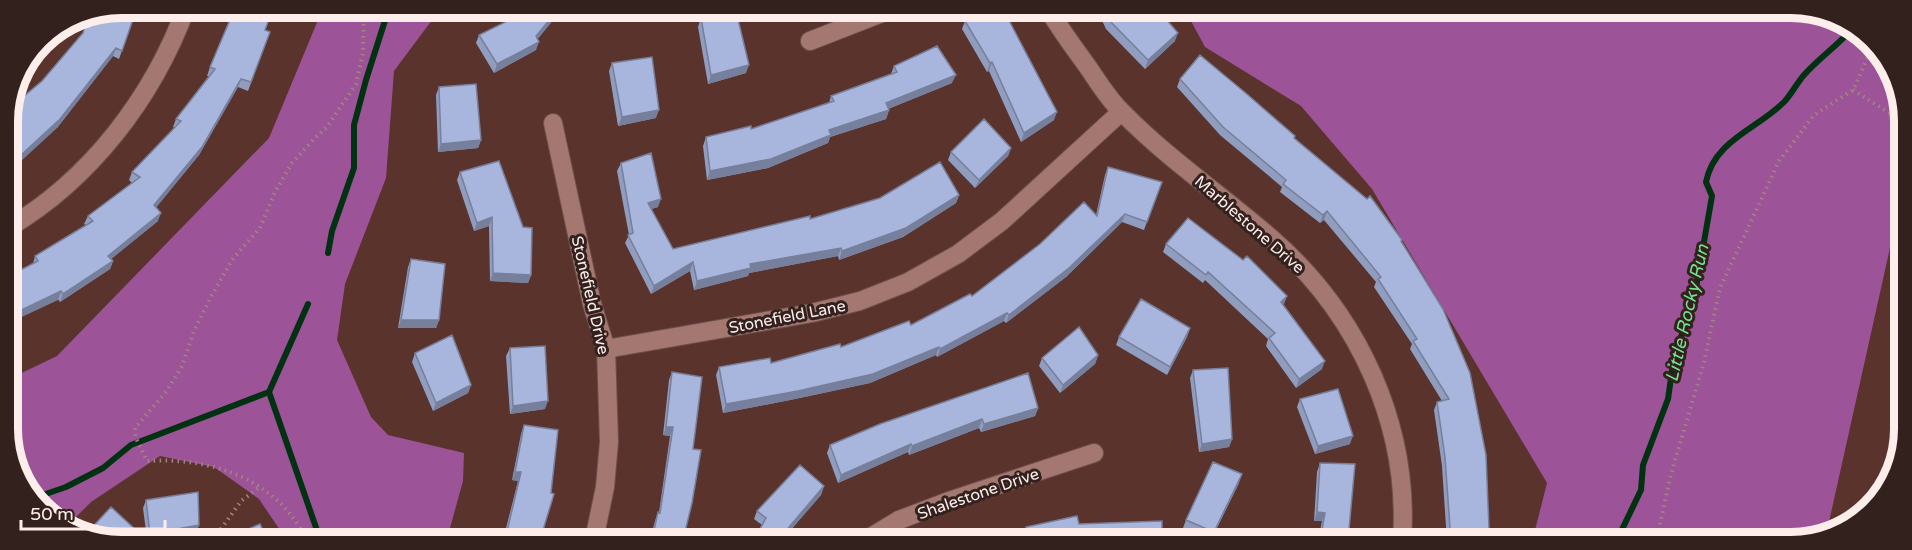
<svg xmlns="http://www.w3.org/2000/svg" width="1912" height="550" viewBox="0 0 1912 550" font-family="'Varela Round',sans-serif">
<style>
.forest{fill:#9c5397}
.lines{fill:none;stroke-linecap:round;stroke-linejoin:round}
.stream{stroke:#003211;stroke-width:6}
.street-casing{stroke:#70514d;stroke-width:20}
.path{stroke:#a28581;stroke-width:4;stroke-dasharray:1.5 4.5;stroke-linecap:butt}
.street{stroke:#a47870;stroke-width:18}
.wall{fill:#909dbe}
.shaded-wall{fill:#767f9b}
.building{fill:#a8b6dd;stroke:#767f9b;stroke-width:1.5}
.labels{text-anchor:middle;stroke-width:6;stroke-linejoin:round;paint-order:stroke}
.street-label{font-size:16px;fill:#fdeeeb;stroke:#33211e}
.water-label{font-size:18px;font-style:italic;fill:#72e48e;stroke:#33211e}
.rim{fill:none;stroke:#fdeeeb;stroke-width:8}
</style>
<rect width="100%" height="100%" fill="#5a332d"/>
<path class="forest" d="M 323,8 L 441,8 L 394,71 L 386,178 L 345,284 L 337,340 L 371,417 L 388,435 L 464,453 L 463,481 L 447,539 L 286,539 L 259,499 L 214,467 L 160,456 L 91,502 L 68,525 L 40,509 L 10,451 L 9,379 L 57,356 L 269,138 Z
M 1185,10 L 1820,11 L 1876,46 L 1902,99 L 1902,194 L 1827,531 L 1798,542 L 1532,542 L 1547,483 L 1372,189 L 1301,106 L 1205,47 Z"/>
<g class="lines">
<path class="stream" d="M 328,253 L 332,231 L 354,168 L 354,125 L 366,80 L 389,8
M 308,304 L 269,392 L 320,539
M 34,498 L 66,487 L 103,468 L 131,445 L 269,392
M 1616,542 L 1641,490 L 1643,465 L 1668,399 L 1675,350 L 1688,321 L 1694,299 L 1712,196 L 1706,182 C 1714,140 1758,129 1785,101 C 1792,93 1797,83 1804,75 C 1818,59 1837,46 1851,30"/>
<defs>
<path id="street" d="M 1049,10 C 1061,31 1076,50 1090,70 C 1100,85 1110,101 1123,113 C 1168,159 1224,197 1272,239 C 1359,315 1410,426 1402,541
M 810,41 L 892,9
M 553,123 L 592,304 L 606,349 L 609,442 L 605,487 L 594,540
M 8,228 C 91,179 153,97 186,8
M 606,349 L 812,313 L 860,301 L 908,282 L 958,254 L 1002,221 L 1121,112
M 866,540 L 899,520 L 949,501 L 1094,453"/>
</defs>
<use href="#street" class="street-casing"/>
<path class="path" d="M 1853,90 L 1902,121
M 214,539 L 241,501 L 260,487
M 306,539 C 276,478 210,457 147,461 L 135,436 L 135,428 L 166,392 L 182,366 L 194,331 L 212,295 L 232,260 L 260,228 L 275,192 L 292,163 L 314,139 L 327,127 L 356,84 L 363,53 L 364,8
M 1656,542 L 1671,474 L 1704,362 L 1720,288 L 1779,161 L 1814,115 L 1853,90 L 1874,44"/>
<use href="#street" class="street"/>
</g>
<path class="wall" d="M 121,8 L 137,8 L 119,59 L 113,56 L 57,128 L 42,81 L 83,34 L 89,14 Z
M 230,8 L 273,8 L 265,30 L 270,32 L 248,91 L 238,87 L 199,155 L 156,207 L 158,221 L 111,259 L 113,261 L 110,269 L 60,302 L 33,264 L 35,256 L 86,225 L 84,224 L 88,216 L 132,183 L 129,180 L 132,172 L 175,128 L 173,127 L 176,119 L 209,76 L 207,76 L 210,67 L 233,12 L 229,11 Z
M 524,8 L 563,8 L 537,39 L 536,50 L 494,73 L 476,43 L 479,35 L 527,12 Z
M 1097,10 L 1158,10 L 1175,41 L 1145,69 L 1106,29 Z
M 701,18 L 746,73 L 708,84 L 698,27 Z
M 965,21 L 1054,120 L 1021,142 L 989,71 L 987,72 L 962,29 Z
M 612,63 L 656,118 L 618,126 L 609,71 Z
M 894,66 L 952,83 L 888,109 L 889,110 L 886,119 L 830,137 L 828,143 L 768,168 L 707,180 L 703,146 L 706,137 L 751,129 L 829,103 L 831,96 L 891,74 Z
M 1180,79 L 1294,138 L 1402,240 L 1401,243 L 1443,309 L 1487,542 L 1447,542 L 1442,466 L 1434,410 L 1437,402 L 1442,401 L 1410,349 L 1412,344 L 1374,287 L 1376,282 L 1324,220 L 1320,223 L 1280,192 L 1282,187 L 1220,135 L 1177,87 Z
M 439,87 L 481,140 L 478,148 L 438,152 L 436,95 Z
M 1011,148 L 1008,156 L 975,188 L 948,160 L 951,152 Z
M 621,163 L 658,207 L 651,209 L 673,249 L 810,219 L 959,195 L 956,203 L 903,237 L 839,260 L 838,256 L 749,273 L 748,276 L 694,290 L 690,271 L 651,294 L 625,243 L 629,235 L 617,171 Z
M 1108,167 L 1162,182 L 1144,230 L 1122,222 L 1066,277 L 1006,323 L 1004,321 L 937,357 L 936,355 L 870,383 L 795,399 L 723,413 L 716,375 L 719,367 L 771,363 L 841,347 L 911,325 L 972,296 L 1096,215 L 1105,175 Z
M 460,172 L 531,275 L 528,283 L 490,281 L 489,226 L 474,231 L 457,180 Z
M 1166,244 L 1287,296 L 1283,305 L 1322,369 L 1296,388 L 1266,346 L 1268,339 L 1205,280 L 1203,283 L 1163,252 Z
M 411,259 L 439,320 L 436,328 L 398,328 L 408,267 Z
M 1190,328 L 1187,337 L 1167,375 L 1116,345 L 1119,337 Z
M 510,348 L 545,409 L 510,414 L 506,356 Z
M 415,353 L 471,385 L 468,393 L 433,411 L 412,362 Z
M 1098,355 L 1095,364 L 1060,393 L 1039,366 L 1042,358 Z
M 1193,370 L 1232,439 L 1229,447 L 1199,452 L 1190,378 Z
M 672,372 L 683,540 L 650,540 L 655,521 L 658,512 L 659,512 L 670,436 L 663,435 L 669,380 Z
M 1300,399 L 1350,444 L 1315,454 L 1297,407 Z
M 1038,408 L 1035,416 L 981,432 L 979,428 L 909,455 L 908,452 L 838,483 L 827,453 L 830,445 Z
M 524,425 L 540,540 L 503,540 L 518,481 L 512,480 L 521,434 Z
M 1320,463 L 1348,540 L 1355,541 L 1318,541 L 1322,521 L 1314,521 L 1317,472 Z
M 1239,483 L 1211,540 L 1183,528 L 1186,520 Z
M 824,486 L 821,495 L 782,540 L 754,540 L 762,525 L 754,519 L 757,511 Z
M 146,500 L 199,525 L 196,533 L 166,539 L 147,539 L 143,508 Z
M 1079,524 L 1162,541 L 1024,541 L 1023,536 L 1026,527 Z"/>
<path class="shaded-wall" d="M 559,8 L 563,8 L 533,45 L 536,36 Z
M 1178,33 L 1175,41 L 1145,69 L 1148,60 Z
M 539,42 L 536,50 L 494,73 L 497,64 Z
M 116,48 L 113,56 L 57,128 L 8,173 L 8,167 Z
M 992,62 L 989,71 L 987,72 L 990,63 Z
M 749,65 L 746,73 L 708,84 L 711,75 Z
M 956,75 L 952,83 L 883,111 L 886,103 Z
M 241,79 L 238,87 L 199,155 L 151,214 L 154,205 Z
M 659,110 L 656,118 L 618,126 L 622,117 Z
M 889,110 L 886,119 L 830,137 L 828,143 L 768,168 L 707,180 L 710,171 Z
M 1057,112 L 1054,120 L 1021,142 L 1024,133 Z
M 481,140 L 478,148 L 438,152 L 441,144 Z
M 1011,148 L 1008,156 L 975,188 L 979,180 Z
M 959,195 L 956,203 L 903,237 L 839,260 L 842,251 Z
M 661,199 L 658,207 L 645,211 L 648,203 Z
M 1327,211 L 1324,220 L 1320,223 L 1323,215 Z
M 161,213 L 158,221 L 105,264 L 108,256 Z
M 1125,214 L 1122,222 L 1066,277 L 1006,323 L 1009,315 Z
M 492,217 L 489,226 L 474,231 L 477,223 Z
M 841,248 L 838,256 L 749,273 L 748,276 L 694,290 L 697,281 L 750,264 Z
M 113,261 L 110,269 L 60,302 L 63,294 Z
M 693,262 L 690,271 L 651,294 L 654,286 Z
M 493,273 L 531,275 L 528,283 L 490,281 Z
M 61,291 L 58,300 L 9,323 L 9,316 Z
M 1287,296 L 1284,304 L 1278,310 L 1281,302 Z
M 1007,313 L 1004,321 L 937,357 L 940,349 Z
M 401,320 L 439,320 L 436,328 L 398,328 Z
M 1190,328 L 1187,337 L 1167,375 L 1170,367 Z
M 939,347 L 936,355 L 870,383 L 795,399 L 723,413 L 726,404 Z
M 1098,355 L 1095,364 L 1060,393 L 1063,385 Z
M 1325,361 L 1322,369 L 1296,388 L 1299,379 Z
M 471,385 L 468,393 L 433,411 L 436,403 Z
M 548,401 L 545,409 L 510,414 L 513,406 Z
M 1038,408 L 1035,416 L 981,432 L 984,424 Z
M 982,419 L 979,428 L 909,455 L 912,446 Z
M 666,427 L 673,427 L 670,436 L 663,435 Z
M 1353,436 L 1350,444 L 1315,454 L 1318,446 Z
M 1232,439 L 1229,447 L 1199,452 L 1202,444 Z
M 911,444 L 908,452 L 838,483 L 841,475 Z
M 515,472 L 521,472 L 518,481 L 512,480 Z
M 1242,474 L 1239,483 L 1211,540 L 1214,532 Z
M 824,486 L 821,495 L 782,540 L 778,540 Z
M 1317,512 L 1325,513 L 1322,521 L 1314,521 Z
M 199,525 L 196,533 L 166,539 L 148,539 L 150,534 Z"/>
<path class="building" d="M 121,8 L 137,8 L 122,51 L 116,48 L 60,119 L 8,167 L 8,114 L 10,108 L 42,81 L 83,33 L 89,14 Z
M 235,8 L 273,8 L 265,30 L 270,32 L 251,82 L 241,79 L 202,147 L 154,205 L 161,213 L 108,256 L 113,261 L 63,294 L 61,291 L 9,316 L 9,276 L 38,261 L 35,256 L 93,221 L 88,216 L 140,177 L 132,172 L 181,121 L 176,119 L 215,69 L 210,67 Z
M 534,8 L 559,8 L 536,36 L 539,42 L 497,64 L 479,35 Z
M 985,9 L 1003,9 L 1057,112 L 1024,133 L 992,62 L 990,63 L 965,21 Z
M 1104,10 L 1158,10 L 1178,33 L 1148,60 L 1109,20 Z
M 736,11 L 749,65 L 711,75 L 701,18 Z
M 937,46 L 956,75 L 886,103 L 889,110 L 829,130 L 831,135 L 771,159 L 710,171 L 706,137 L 751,126 L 751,129 L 834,101 L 831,96 L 897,72 L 894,66 Z
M 1200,55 L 1248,95 L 1295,136 L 1294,138 L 1367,199 L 1370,196 L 1402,240 L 1401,241 L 1443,309 L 1470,373 L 1486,455 L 1489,529 L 1487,542 L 1451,542 L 1445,457 L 1437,402 L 1449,399 L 1413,341 L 1417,339 L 1378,279 L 1381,277 L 1327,211 L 1323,215 L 1283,184 L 1286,180 L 1223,127 L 1180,79 Z
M 652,57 L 659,110 L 622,117 L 612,63 Z
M 476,84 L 481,140 L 441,144 L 439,87 Z
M 984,119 L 1011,148 L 979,180 L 951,152 Z
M 651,153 L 661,199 L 648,203 L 673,249 L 810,216 L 810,219 L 880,198 L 940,162 L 959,195 L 906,228 L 842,251 L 841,248 L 750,264 L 751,268 L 697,281 L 693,262 L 654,286 L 628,235 L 633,233 L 621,163 Z
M 499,161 L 523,227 L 532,228 L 531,275 L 493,273 L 492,217 L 477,223 L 460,172 Z
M 1108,167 L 1162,182 L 1147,222 L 1125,214 L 1069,268 L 1009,315 L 1007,313 L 940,349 L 939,347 L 873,374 L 798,391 L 726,404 L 719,367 L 770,358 L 771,363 L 840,344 L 841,347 L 909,321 L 911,325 L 970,294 L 972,296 L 1040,244 L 1084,202 L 1097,216 Z
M 1188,218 L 1243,260 L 1247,256 L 1287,296 L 1281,302 L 1325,361 L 1299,379 L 1269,338 L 1275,333 L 1208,272 L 1206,275 L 1166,244 Z
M 411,259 L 445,264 L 439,320 L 401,320 Z
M 1141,299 L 1190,328 L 1170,367 L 1119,337 Z
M 1079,327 L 1098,355 L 1063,385 L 1042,358 Z
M 452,335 L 471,385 L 436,403 L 415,353 Z
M 545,346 L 548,401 L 513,406 L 510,348 Z
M 1228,368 L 1232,439 L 1202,444 L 1193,370 Z
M 672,372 L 702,377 L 693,449 L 701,450 L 692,503 L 683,540 L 652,540 L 658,512 L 660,513 L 673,427 L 666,427 Z
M 1028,373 L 1038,408 L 984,424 L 982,419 L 912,446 L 911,444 L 841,475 L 830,445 L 880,424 Z
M 1338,389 L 1353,436 L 1318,446 L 1300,399 Z
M 524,425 L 558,430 L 551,493 L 554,494 L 540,540 L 505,540 L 521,472 L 515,472 Z
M 1213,462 L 1242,474 L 1214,532 L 1186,520 Z
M 1320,463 L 1355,464 L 1348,540 L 1356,541 L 1320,541 L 1325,513 L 1317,512 Z
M 800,465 L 824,486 L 778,540 L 754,540 L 766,518 L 757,511 Z
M 198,492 L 199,525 L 150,534 L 146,500 Z
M 111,507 L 137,531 L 131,539 L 92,539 L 85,535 Z
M 1077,516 L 1079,524 L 1162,521 L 1162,541 L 1029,541 L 1026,527 Z
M 260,524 L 267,539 L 225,539 Z
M 997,533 L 999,541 L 968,541 Z"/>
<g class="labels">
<g class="street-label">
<text transform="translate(1250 224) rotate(41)" y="6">Marblestone Drive</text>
<text transform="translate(591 295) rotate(77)" y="6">Stonefield Drive</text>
<text transform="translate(787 316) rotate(-11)" y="6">Stonefield Lane</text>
<text transform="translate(978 493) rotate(-19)" y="6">Shalestone Drive</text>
</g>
<g class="water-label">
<text transform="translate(1687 313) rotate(-77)" y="6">Little Rocky Run</text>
</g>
</g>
<path d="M0 0H1912V550H0ZM121 18H1791A103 103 0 0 1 1894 121V429A103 103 0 0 1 1791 532H121A103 103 0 0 1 18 429V121A103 103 0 0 1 121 18Z" fill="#33211e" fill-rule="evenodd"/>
<path class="rim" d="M121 18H1791A103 103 0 0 1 1894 121V429A103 103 0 0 1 1791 532H121A103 103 0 0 1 18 429V121A103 103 0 0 1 121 18Z"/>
<path d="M21 520v9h144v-9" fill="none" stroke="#fdeeeb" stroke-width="3"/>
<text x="30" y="520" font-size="18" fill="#fdeeeb" stroke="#33211e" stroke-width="4.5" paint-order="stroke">50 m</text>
</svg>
